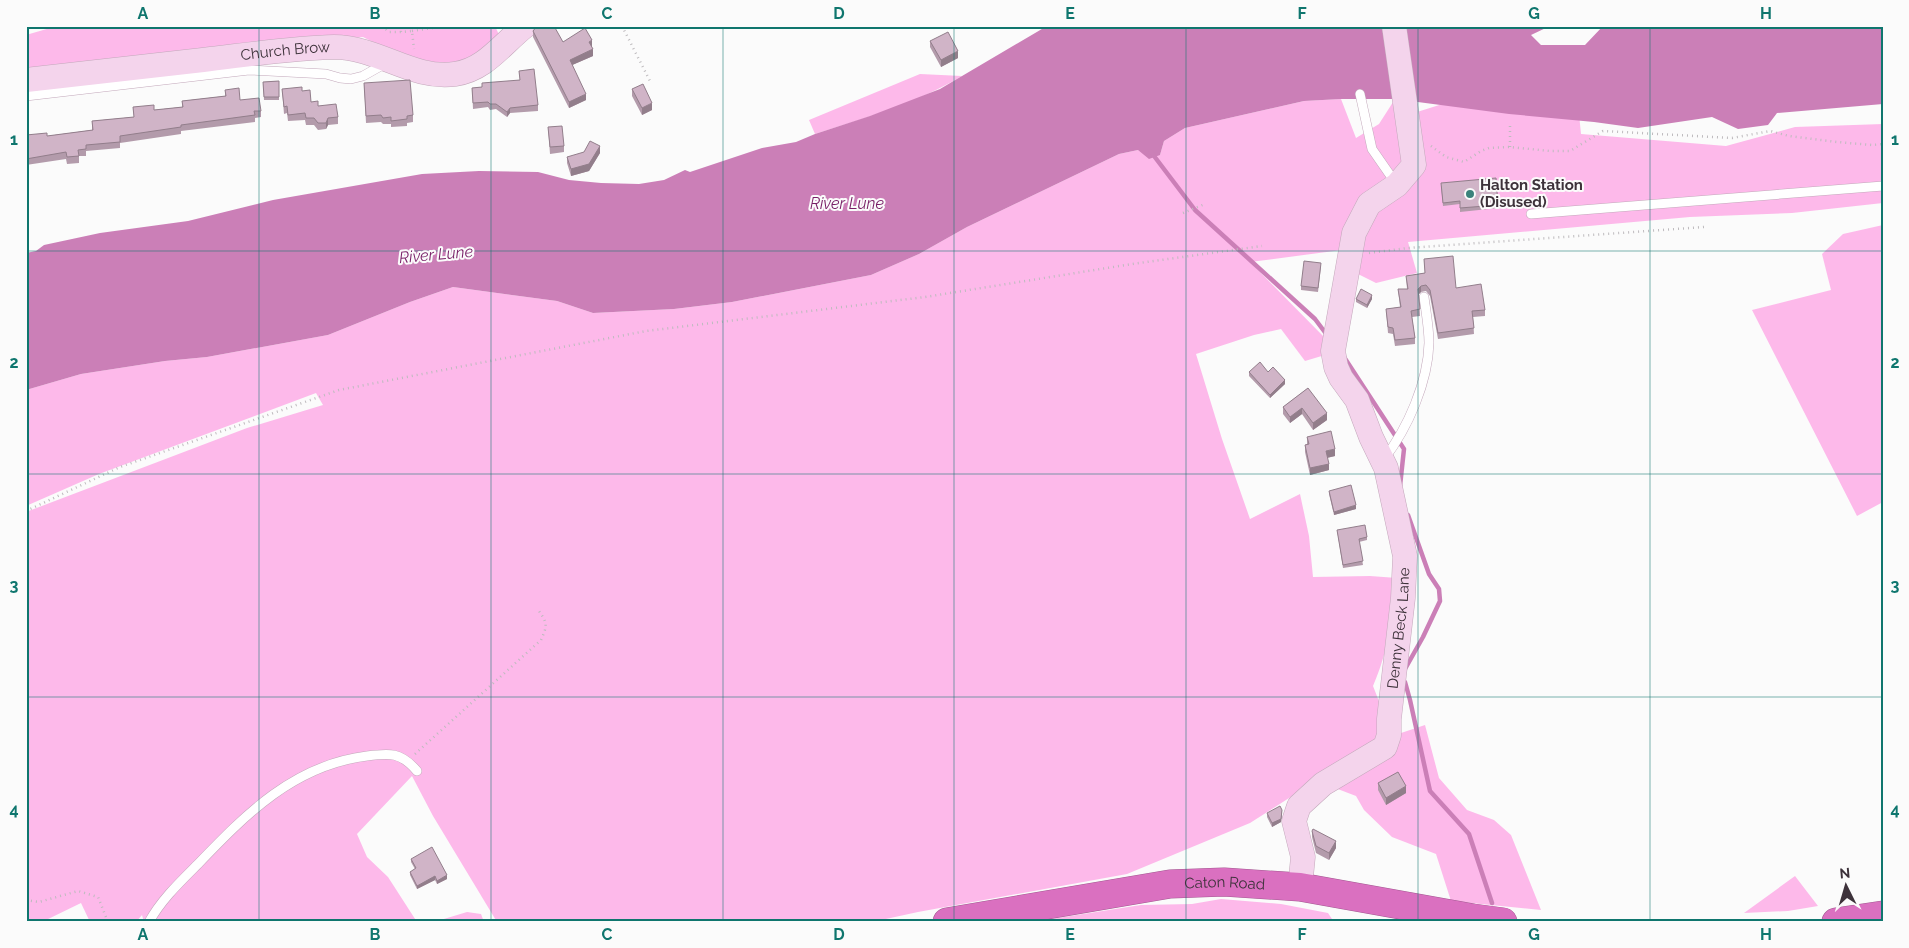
<svg xmlns="http://www.w3.org/2000/svg" width="1909" height="948" viewBox="0 0 1909 948" font-family="Raleway,sans-serif">
<style>
.green{fill:#fdb9ea}
.water{fill:#cb7fb7}
.lines{fill:none;stroke-linecap:round;stroke-linejoin:round}
.stream{stroke:#cb7fb7;stroke-width:4.5}
.lane-casing{stroke:#c3a8bb;stroke-width:10}
.secondary-casing{stroke:#c3a8bb;stroke-width:25}
.highway-casing{stroke:#a35a91;stroke-width:29}
.path{stroke:#bebbbe;stroke-width:2.5;stroke-dasharray:1 4;stroke-linecap:butt}
.lane{stroke:#fff;stroke-width:9}
.secondary{stroke:#f4d4ec;stroke-width:24}
.highway{stroke:#da70c0;stroke-width:28}
.wall{fill:#b39bab}
.shaded-wall{fill:#927e8b}
.building{fill:#d0b4c7;stroke:#927e8b}
.grid{fill:none;stroke:#0f766e;stroke-width:1;stroke-opacity:0.55}
.poi-dot{fill:#3b827b;stroke:#fbfbfb;stroke-width:2}
.labels{text-anchor:middle;stroke-width:4;stroke-linejoin:round;paint-order:stroke}
.street-label{font-size:15px;fill:#3d323a;stroke:#fbfbfb}
.poi-label{font-size:15px;font-weight:bold;fill:#3d323a;stroke:#fbfbfb;text-anchor:start}
.water-label{font-size:16px;font-style:italic;fill:#781e66;stroke:#fbfbfb}
.neatline{fill:none;stroke:#0f766e;stroke-width:2}
.grid-label{font-size:16px;text-anchor:middle;font-weight:bold;fill:#0f766e}
</style>
<rect width="100%" height="100%" fill="#fbfbfb"/>
<path class="green" d="M 57,26 L 495,26 L 500,37 L 465,63 L 435,65 L 394,53 L 363,37 L 26,71 L 26,35 Z
M 920,74 L 962,76 C 917,103 865,118 815,134 L 809,120 Z
M 1341,99 L 1356,138 L 1379,124 L 1395,99 L 1398,118 L 1452,101 L 1579,114 L 1581,134 L 1726,146 L 1795,127 L 1883,124 L 1883,203 L 1792,213 L 1690,217 L 1408,242 L 1417,273 L 1376,283 L 1352,271 L 1342,250 L 1250,262 L 1325,338 L 1325,355 L 1305,361 L 1281,329 L 1254,335 L 1196,354 L 1222,439 L 1250,519 L 1300,494 L 1309,536 L 1313,577 L 1370,576 L 1397,578 C 1392,616 1389,650 1373,686 L 1382,709 L 1378,741 L 1250,823 L 1127,874 L 918,912 L 872,922 L 497,922 L 433,816 L 412,776 L 357,834 L 367,857 L 388,877 L 417,922 L 144,922 L 142,915 L 136,922 L 90,922 L 81,903 L 42,922 L 26,922 L 26,512 L 247,428 L 323,405 L 316,393 L 99,474 L 26,506 L 26,390 L 81,374 L 165,361 L 207,357 L 328,335 L 410,302 L 453,287 L 557,301 L 593,313 L 674,309 L 732,302 L 871,275 L 919,254 L 967,227 L 1119,154 L 1138,150 L 1160,155 L 1164,141 L 1185,128 L 1304,101 Z
M 1883,225 L 1883,502 L 1857,516 L 1752,310 L 1831,290 L 1822,254 L 1843,234 Z
M 1425,725 L 1439,778 L 1467,810 L 1494,820 L 1511,835 L 1541,910 L 1451,901 L 1436,854 L 1392,837 L 1364,810 L 1356,796 L 1322,783 L 1398,734 Z
M 1795,876 L 1818,906 L 1788,911 L 1744,913 Z
M 1221,899 L 1281,904 L 1328,913 L 1334,922 L 1032,922 L 1141,905 L 1192,904 Z
M 467,912 L 481,914 L 484,922 L 434,922 Z"/>
<path class="water" d="M 1047,26 L 1550,26 L 1531,35 L 1541,45 L 1585,45 L 1603,26 L 1883,26 L 1883,104 L 1777,113 L 1768,125 L 1738,129 L 1712,117 L 1638,128 L 1594,122 L 1509,114 L 1395,99 L 1341,99 L 1304,101 L 1185,128 L 1164,141 L 1160,155 L 1149,159 L 1138,150 L 1119,154 L 967,227 L 919,254 L 871,275 L 732,302 L 674,309 L 593,313 L 557,301 L 453,287 L 410,302 L 328,335 L 207,357 L 165,361 L 81,374 L 26,390 L 26,253 L 36,251 L 44,245 L 100,233 L 188,221 L 273,200 L 422,174 L 479,171 L 538,172 L 569,180 L 601,183 L 639,184 L 664,180 L 685,170 L 690,172 L 762,148 L 796,142 L 815,134 L 870,116 L 940,89 Z"/>
<g class="lines">
<path class="stream" d="M 1151,152 L 1195,210 L 1315,319 L 1327,335
M 1344,357 L 1404,449 L 1400,486
M 1405,669 L 1423,637 L 1440,601 L 1439,589 L 1429,574 L 1408,515
M 1405,682 L 1410,700 L 1430,791 L 1469,834 L 1492,903"/>
<defs>
<path id="lane" d="M 1360,94 L 1372,149 L 1397,185
M 26,96 L 249,70 L 326,74 L 340,78 L 351,79 L 363,76 L 386,63
M 1531,214 L 1883,186
M 1384,459 C 1408,428 1428,382 1429,343 C 1429,328 1426,312 1424,297
M 149,922 C 161,900 180,882 198,864 C 246,814 294,765 367,756 C 390,753 401,752 417,771"/>
<g id="secondary">
<path id="s1" d="M 26,80 C 85,73 144,67 203,60 C 246,55 290,48 334,47 C 378,47 412,80 455,74 C 485,70 502,44 525,26"/>
<path id="s2" d="M 1300,887 L 1303,857 L 1294,821 L 1299,806 L 1323,784 L 1385,747 L 1389,735 L 1389,719 L 1403,598 L 1405,556 L 1386,468 L 1371,437 L 1357,400 L 1341,378 L 1336,367 L 1333,351 L 1354,233 L 1369,204 L 1397,185 L 1414,165 L 1394,26"/>
</g>
<g id="highway">
<path id="s3" d="M 947,922 L 1170,884 L 1224,882 L 1300,887 L 1473,918 L 1503,922"/>
<path d="M 1836,922 L 1883,915"/>
</g>
</defs>
<use href="#lane" class="lane-casing"/>
<use href="#secondary" class="secondary-casing"/>
<use href="#highway" class="highway-casing"/>
<path class="path" d="M 382,26 L 389,32 L 401,32
M 400,26 L 401,32 L 412,31 L 414,49
M 622,26 L 651,83
M 412,31 L 446,26
M 1431,146 L 1446,157 L 1464,162 L 1481,151 L 1489,148 L 1510,147 L 1550,151 L 1570,151 L 1603,131 L 1732,138 L 1770,131 L 1789,136 L 1837,142 L 1872,145 L 1883,144
M 1510,147 L 1510,122
M 1183,213 L 1205,204
M 1369,253 L 1408,248 L 1704,227
M 26,511 L 120,467 L 339,390 L 646,331 L 925,297 L 1132,264 L 1262,246
M 415,754 L 541,640 C 547,626 548,624 539,611
M 26,900 L 39,902 L 78,891 L 98,897 L 108,922"/>
<use href="#lane" class="lane"/>
<use href="#secondary" class="secondary"/>
<use href="#highway" class="highway"/>
</g>
<path class="wall" d="M 533,31 L 563,42 L 592,46 L 591,47 L 593,56 L 572,65 L 586,100 L 569,108 L 533,37 Z
M 930,41 L 958,58 L 941,67 L 930,47 Z
M 519,71 L 538,105 L 538,111 L 510,113 L 507,117 L 496,109 L 490,110 L 488,107 L 473,109 L 472,88 L 482,87 L 520,80 Z
M 279,81 L 279,100 L 264,100 L 263,82 Z
M 364,83 L 413,115 L 413,122 L 407,123 L 407,126 L 391,127 L 391,124 L 383,124 L 381,122 L 366,123 Z
M 282,89 L 302,91 L 311,102 L 338,117 L 338,124 L 328,125 L 326,129 L 318,130 L 314,125 L 306,125 L 305,120 L 288,121 L 287,113 L 284,114 Z
M 632,89 L 652,110 L 642,115 L 632,96 Z
M 225,90 L 240,100 L 261,111 L 261,117 L 255,118 L 255,122 L 181,131 L 181,134 L 120,143 L 120,148 L 86,151 L 86,156 L 79,156 L 79,163 L 67,164 L 66,159 L 26,165 L 26,135 L 47,136 L 92,130 L 92,121 L 134,117 L 133,107 L 154,110 L 182,107 L 182,101 L 225,96 Z
M 548,127 L 564,146 L 564,152 L 550,154 Z
M 600,153 L 589,171 L 571,176 L 567,163 L 567,157 Z
M 1441,186 L 1498,205 L 1498,208 L 1460,212 L 1460,204 L 1443,206 Z
M 1424,259 L 1456,288 L 1485,310 L 1485,316 L 1473,317 L 1474,334 L 1438,339 L 1430,296 L 1426,291 L 1421,292 L 1419,294 L 1420,316 L 1412,317 L 1415,338 L 1415,344 L 1395,346 L 1393,334 L 1388,333 L 1386,309 L 1400,307 L 1398,289 L 1407,289 L 1406,276 L 1425,273 Z
M 1321,266 L 1318,292 L 1301,290 L 1301,286 Z
M 1356,299 L 1372,299 L 1367,308 L 1356,302 Z
M 1249,372 L 1268,372 L 1285,384 L 1270,398 L 1249,376 Z
M 1308,388 L 1327,420 L 1313,430 L 1302,414 L 1290,423 L 1283,414 L 1283,407 Z
M 1307,437 L 1335,456 L 1327,458 L 1329,470 L 1310,475 L 1305,452 L 1305,445 L 1307,444 Z
M 1329,491 L 1356,509 L 1334,515 L 1329,494 Z
M 1337,530 L 1367,537 L 1367,540 L 1359,542 L 1363,565 L 1343,568 Z
M 1378,783 L 1406,793 L 1386,805 L 1378,790 Z
M 1267,813 L 1282,813 L 1281,822 L 1272,827 L 1267,817 Z
M 1312,831 L 1336,848 L 1329,860 L 1316,853 L 1312,837 Z
M 411,859 L 447,879 L 437,884 L 435,880 L 417,889 L 410,875 L 410,872 L 415,869 L 411,862 Z"/>
<path class="shaded-wall" d="M 592,40 L 592,46 L 589,48 L 589,42 Z
M 593,49 L 593,56 L 570,66 L 570,60 Z
M 958,51 L 958,58 L 941,67 L 941,60 Z
M 586,94 L 586,100 L 569,108 L 569,102 Z
M 652,103 L 652,110 L 642,115 L 642,108 Z
M 510,108 L 510,113 L 507,117 L 507,112 Z
M 328,118 L 328,125 L 326,129 L 326,123 Z
M 600,146 L 600,153 L 589,171 L 571,176 L 571,169 Z
M 1421,286 L 1421,292 L 1418,295 L 1418,289 Z
M 1372,295 L 1372,299 L 1367,308 L 1367,305 Z
M 1285,380 L 1285,384 L 1270,398 L 1270,395 Z
M 1302,408 L 1302,414 L 1290,423 L 1290,417 Z
M 1327,413 L 1327,420 L 1313,430 L 1313,423 Z
M 1335,449 L 1335,456 L 1326,458 L 1326,451 Z
M 1329,464 L 1329,470 L 1310,475 L 1310,468 Z
M 1356,505 L 1356,509 L 1334,515 L 1334,512 Z
M 1406,786 L 1406,793 L 1386,805 L 1386,798 Z
M 1282,810 L 1281,822 L 1272,827 L 1272,823 Z
M 1336,841 L 1336,848 L 1329,860 L 1329,853 Z
M 447,875 L 447,879 L 437,884 L 437,881 Z
M 435,876 L 435,880 L 417,889 L 417,886 Z"/>
<path class="building" d="M 537,26 L 554,26 L 563,42 L 585,28 L 592,40 L 589,42 L 593,49 L 570,60 L 586,94 L 569,102 L 533,31 Z
M 948,32 L 958,51 L 941,60 L 930,41 Z
M 534,69 L 538,105 L 510,108 L 507,112 L 496,104 L 490,104 L 488,102 L 473,103 L 472,88 L 482,87 L 482,83 L 520,80 L 519,71 Z
M 410,80 L 413,115 L 407,116 L 407,119 L 391,121 L 391,117 L 383,118 L 381,115 L 366,116 L 364,83 Z
M 279,81 L 279,97 L 264,97 L 263,82 Z
M 643,84 L 652,103 L 642,108 L 632,89 Z
M 302,87 L 302,91 L 310,90 L 311,102 L 318,101 L 318,106 L 336,104 L 338,117 L 328,118 L 326,123 L 318,123 L 314,118 L 306,118 L 305,113 L 288,115 L 287,106 L 284,107 L 282,89 Z
M 239,88 L 240,100 L 259,98 L 261,111 L 254,111 L 255,115 L 181,125 L 181,127 L 120,136 L 120,142 L 86,145 L 86,149 L 78,150 L 79,156 L 67,157 L 66,152 L 26,159 L 26,135 L 47,133 L 47,136 L 93,130 L 92,121 L 134,117 L 133,107 L 154,105 L 154,110 L 183,107 L 182,101 L 226,96 L 225,90 Z
M 562,126 L 564,146 L 550,147 L 548,127 Z
M 590,141 L 600,146 L 589,164 L 571,169 L 567,157 L 584,152 Z
M 1496,178 L 1498,205 L 1460,208 L 1460,201 L 1443,203 L 1441,183 Z
M 1453,256 L 1456,288 L 1481,284 L 1485,310 L 1472,311 L 1474,328 L 1438,333 L 1430,290 L 1426,285 L 1421,286 L 1418,289 L 1420,309 L 1411,311 L 1415,338 L 1395,340 L 1393,328 L 1388,327 L 1386,309 L 1401,307 L 1398,289 L 1408,289 L 1406,276 L 1425,273 L 1424,259 Z
M 1304,261 L 1321,263 L 1318,288 L 1301,286 Z
M 1361,289 L 1372,295 L 1367,305 L 1356,299 Z
M 1260,362 L 1268,372 L 1273,367 L 1285,380 L 1270,395 L 1249,372 Z
M 1308,388 L 1327,413 L 1313,423 L 1302,408 L 1290,417 L 1283,407 Z
M 1331,431 L 1335,449 L 1326,451 L 1329,464 L 1310,468 L 1305,445 L 1309,444 L 1307,437 Z
M 1351,485 L 1356,505 L 1334,512 L 1329,491 Z
M 1365,525 L 1367,537 L 1359,539 L 1363,561 L 1343,565 L 1337,530 Z
M 1398,772 L 1406,786 L 1386,798 L 1378,783 Z
M 1280,806 L 1282,810 L 1281,819 L 1272,823 L 1267,813 Z
M 1313,829 L 1336,841 L 1329,853 L 1316,846 L 1312,831 Z
M 432,847 L 447,875 L 437,881 L 435,876 L 417,886 L 410,872 L 416,868 L 411,859 Z"/>
<path class="grid" d="M 259,26 L 259,922M 491,26 L 491,922M 723,26 L 723,922M 954,26 L 954,922M 1186,26 L 1186,922M 1418,26 L 1418,922M 1650,26 L 1650,922M 26,251 L 1883,251M 26,474 L 1883,474M 26,697 L 1883,697"/>
<circle class="poi-dot" cx="1470" cy="194" r="5"/>
<g class="labels">
<g class="street-label">
<text dy="5" stroke="none"><textPath href="#s1" startOffset="261">Church Brow</textPath></text>
<text dy="5" stroke="none"><textPath href="#s2" startOffset="308">Denny Beck Lane</textPath></text>
<text dy="5" stroke="none"><textPath href="#s3" startOffset="281">Caton Road</textPath></text>
</g>
<g class="poi-label">
<text x="1480" y="190">Halton Station<tspan x="1480" dy="17">(Disused)</tspan></text>
</g>
<g class="water-label">
<text x="847" y="209">River Lune</text>
<text transform="translate(436 254) rotate(-5)" y="6">River Lune</text>
</g>
</g>
<rect width="1909" height="948" fill="none" stroke="#fbfbfb" stroke-width="55"/>
<g transform="translate(1846 886) rotate(355)" stroke="#fbfbfb" stroke-width="4" paint-order="stroke">
<path d="M0-4L9 19L0 12L-9 19Z" fill="#3d323a"/>
<text y="-8" font-size="14" font-weight="bold" text-anchor="middle" fill="#3d323a">N</text>
</g>
<rect x="28" y="28" width="1854" height="892" class="neatline"/>
<g class="grid-label">
<text x="143" y="19">A</text>
<text x="375" y="19">B</text>
<text x="607" y="19">C</text>
<text x="839" y="19">D</text>
<text x="1070" y="19">E</text>
<text x="1302" y="19">F</text>
<text x="1534" y="19">G</text>
<text x="1766" y="19">H</text>
<text x="14" y="145">1</text>
<text x="1895" y="145">1</text>
<text x="14" y="368">2</text>
<text x="1895" y="368">2</text>
<text x="14" y="591">3</text>
<text x="1895" y="591">3</text>
<text x="14" y="815">4</text>
<text x="1895" y="815">4</text>
<text x="143" y="940">A</text>
<text x="375" y="940">B</text>
<text x="607" y="940">C</text>
<text x="839" y="940">D</text>
<text x="1070" y="940">E</text>
<text x="1302" y="940">F</text>
<text x="1534" y="940">G</text>
<text x="1766" y="940">H</text>
</g>
</svg>
